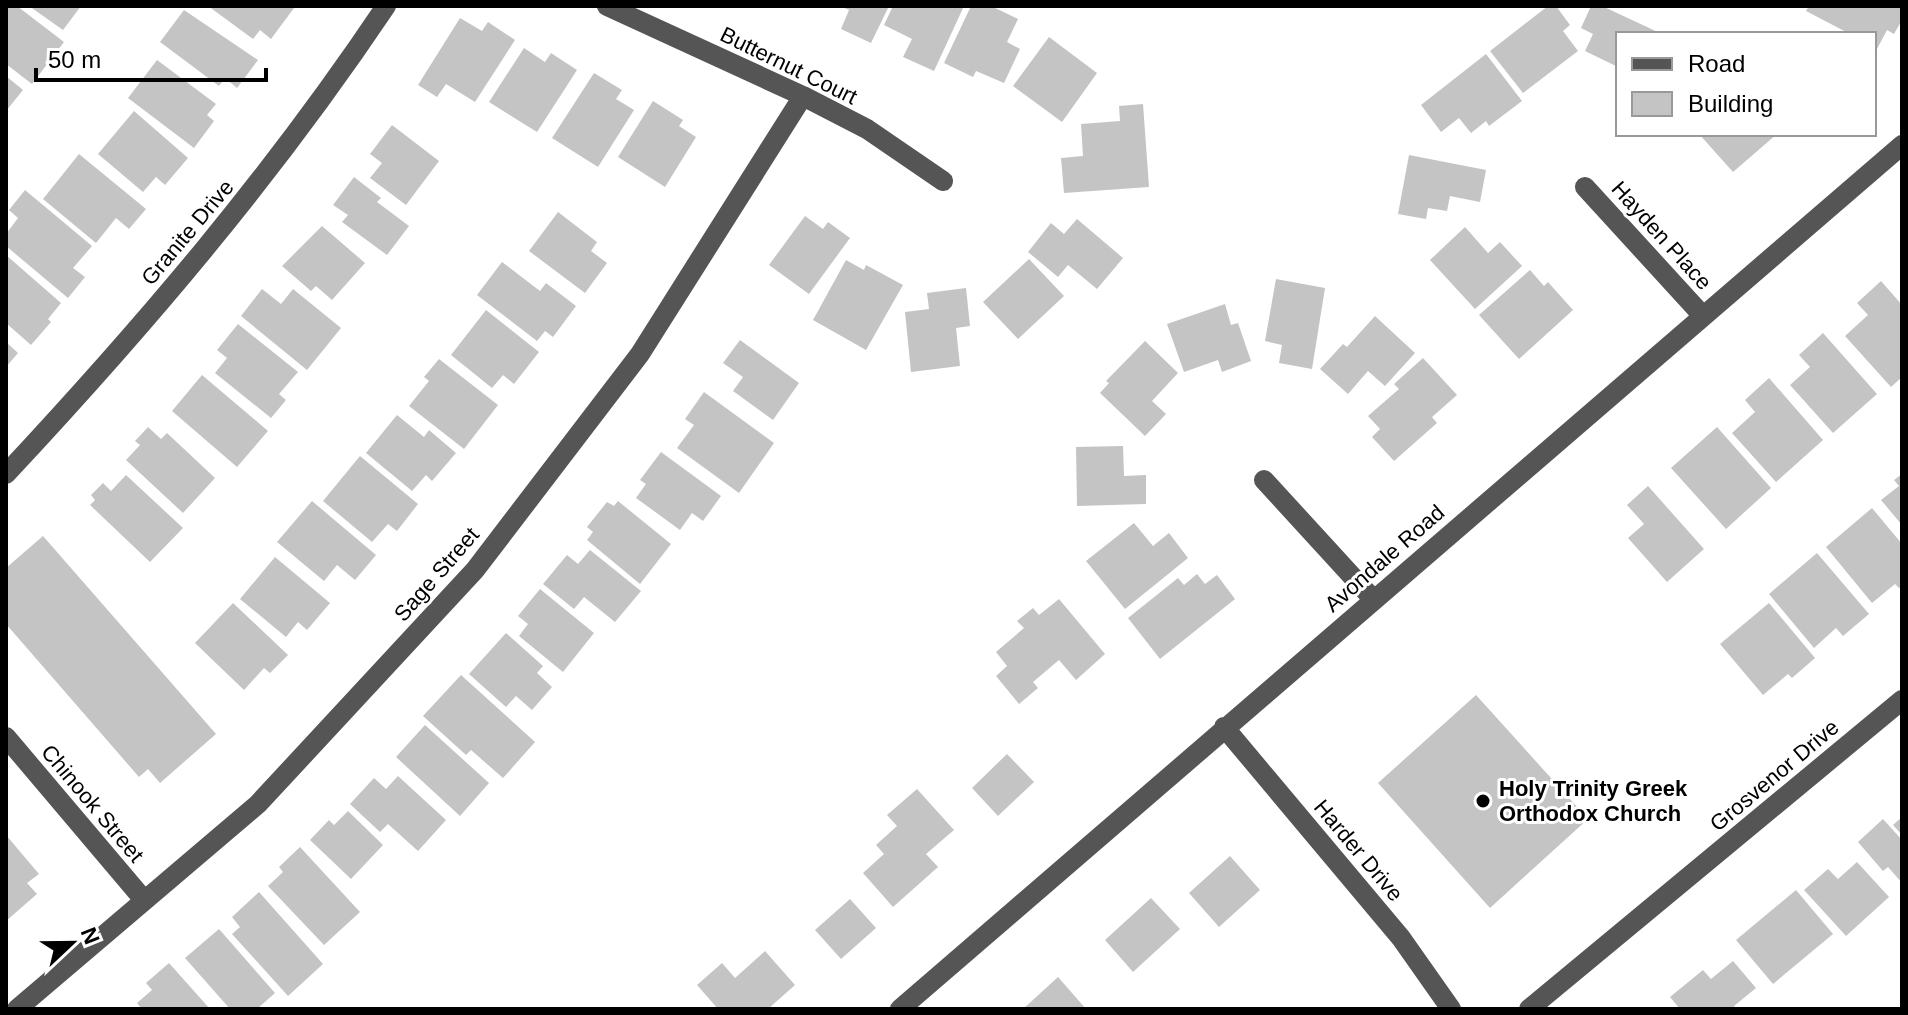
<svg xmlns="http://www.w3.org/2000/svg" width="1908" height="1015" viewBox="0 0 1908 1015" font-family="Helvetica,sans-serif">
<style>
.building{fill:#c4c4c4}
.lines{fill:none;stroke-linecap:round;stroke-linejoin:round}
.minor{stroke:#555;stroke-width:20}
.poi-dot{fill:#000;stroke:#fff;stroke-width:3}
.labels{text-anchor:middle;stroke-width:6;stroke-linejoin:round;paint-order:stroke}
.street-label{font-size:22px;fill:#000;stroke:#fff}
.poi-label{font-size:22px;font-weight:bold;fill:#000;stroke:#fff;text-anchor:start}
</style>
<rect width="100%" height="100%" fill="#fff"/>
<path class="building" d="M 6,6 L 17,6 L 64,42 L 32,84 L 6,64 Z
M 29,6 L 81,6 L 63,30 Z
M 208,6 L 290,6 L 294,8 L 271,39 L 260,30 L 253,39 Z
M 840,6 L 889,6 L 871,43 L 841,29 L 849,10 Z
M 893,6 L 964,6 L 934,71 L 903,57 L 912,39 L 884,25 Z
M 971,6 L 991,6 L 1018,19 L 1007,42 L 1020,49 L 1004,83 L 976,71 L 973,77 L 944,63 Z
M 1548,6 L 1556,6 L 1570,25 L 1563,31 L 1578,51 L 1523,93 L 1490,51 Z
M 1591,6 L 1602,6 L 1662,34 L 1618,34 L 1618,67 L 1585,51 L 1593,34 L 1581,28 Z
M 1809,6 L 1902,6 L 1902,20 L 1894,34 L 1887,30 L 1877,49 L 1874,34 L 1850,34 L 1806,11 Z
M 184,10 L 258,60 L 237,88 L 225,78 L 219,86 L 160,42 Z
M 460,18 L 482,31 L 488,22 L 515,40 L 475,102 L 446,84 L 437,97 L 418,85 Z
M 1049,37 L 1097,73 L 1062,122 L 1013,86 Z
M 524,48 L 545,62 L 551,53 L 577,70 L 537,132 L 489,102 Z
M 1486,54 L 1522,101 L 1489,126 L 1486,121 L 1471,133 L 1459,118 L 1441,132 L 1421,105 Z
M 157,60 L 216,104 L 207,115 L 214,121 L 194,148 L 128,98 Z
M 594,73 L 622,90 L 616,99 L 634,110 L 598,167 L 552,138 Z
M 6,76 L 23,90 L 6,111 Z
M 653,101 L 683,120 L 679,126 L 696,137 L 665,187 L 618,157 Z
M 1143,104 L 1149,187 L 1064,193 L 1061,158 L 1083,156 L 1081,124 L 1120,121 L 1119,106 Z
M 134,111 L 188,158 L 165,185 L 156,177 L 143,192 L 98,154 Z
M 392,125 L 439,161 L 406,205 L 370,178 L 382,163 L 370,154 Z
M 1699,134 L 1777,134 L 1733,172 Z
M 79,154 L 146,209 L 129,229 L 116,218 L 96,243 L 43,199 Z
M 1409,155 L 1486,170 L 1480,202 L 1450,196 L 1447,211 L 1428,208 L 1426,219 L 1398,214 Z
M 354,177 L 381,198 L 377,202 L 409,226 L 387,255 L 342,222 L 348,215 L 333,205 Z
M 25,190 L 92,246 L 73,268 L 85,277 L 68,298 L 6,246 L 6,234 L 18,218 L 9,210 Z
M 558,212 L 597,242 L 591,251 L 607,263 L 585,293 L 529,251 Z
M 805,216 L 823,229 L 828,222 L 850,238 L 809,294 L 769,265 Z
M 1077,219 L 1123,258 L 1097,289 L 1068,265 L 1058,277 L 1028,252 L 1051,223 L 1064,234 Z
M 322,226 L 365,263 L 332,300 L 316,286 L 311,291 L 282,266 Z
M 1465,227 L 1488,253 L 1500,242 L 1522,266 L 1475,309 L 1430,260 Z
M 6,255 L 61,303 L 48,319 L 51,322 L 31,345 L 6,323 Z
M 1029,259 L 1064,296 L 1018,339 L 983,302 Z
M 846,260 L 864,270 L 866,265 L 903,285 L 866,350 L 813,320 Z
M 502,262 L 540,291 L 546,283 L 576,306 L 553,337 L 545,331 L 537,341 L 477,295 Z
M 1530,270 L 1544,286 L 1548,282 L 1573,310 L 1519,359 L 1479,315 Z
M 1276,279 L 1325,288 L 1312,369 L 1279,363 L 1282,345 L 1265,341 Z
M 1881,281 L 1902,305 L 1902,377 L 1891,387 L 1845,336 L 1868,315 L 1857,303 Z
M 966,288 L 970,326 L 956,328 L 960,366 L 911,372 L 905,312 L 929,309 L 927,293 Z
M 262,289 L 281,304 L 293,289 L 341,328 L 307,370 L 241,316 Z
M 1225,304 L 1231,325 L 1238,323 L 1251,361 L 1222,372 L 1218,360 L 1184,372 L 1167,324 Z
M 486,310 L 539,352 L 514,384 L 503,375 L 492,388 L 451,355 Z
M 1375,316 L 1415,353 L 1385,386 L 1368,371 L 1348,394 L 1320,369 L 1343,344 L 1347,347 Z
M 238,324 L 298,372 L 279,394 L 286,400 L 271,418 L 215,373 L 227,358 L 217,350 Z
M 1823,333 L 1877,394 L 1833,433 L 1790,385 L 1810,367 L 1799,355 Z
M 740,340 L 799,383 L 773,420 L 733,391 L 743,377 L 723,363 Z
M 1145,341 L 1178,373 L 1152,401 L 1166,414 L 1145,436 L 1100,393 L 1109,383 L 1106,381 Z
M 6,342 L 18,353 L 6,367 Z
M 1423,358 L 1457,395 L 1432,417 L 1437,423 L 1394,461 L 1372,437 L 1380,429 L 1368,416 L 1399,389 L 1394,384 Z
M 439,359 L 498,405 L 464,449 L 409,406 L 429,381 L 424,377 Z
M 202,375 L 268,431 L 237,467 L 172,411 Z
M 1769,378 L 1823,440 L 1776,482 L 1732,433 L 1755,412 L 1745,400 Z
M 704,392 L 774,443 L 739,493 L 677,448 L 694,425 L 685,419 Z
M 397,415 L 424,437 L 429,430 L 456,453 L 432,481 L 426,475 L 412,491 L 366,453 Z
M 148,427 L 161,439 L 167,433 L 215,478 L 183,513 L 126,460 L 140,445 L 135,441 Z
M 1717,427 L 1771,488 L 1726,529 L 1671,468 Z
M 1123,446 L 1124,476 L 1146,475 L 1146,504 L 1077,506 L 1076,447 Z
M 661,452 L 721,496 L 703,521 L 692,513 L 680,530 L 636,498 L 646,484 L 640,480 Z
M 360,456 L 418,504 L 397,531 L 388,524 L 372,542 L 323,501 Z
M 1902,474 L 1902,525 L 1881,500 L 1899,486 L 1894,480 Z
M 126,475 L 183,528 L 150,562 L 90,505 L 95,500 L 91,495 L 103,483 L 111,491 Z
M 1648,486 L 1704,549 L 1667,582 L 1628,538 L 1644,524 L 1627,505 Z
M 312,501 L 376,555 L 355,580 L 337,565 L 324,581 L 277,542 Z
M 618,501 L 671,544 L 640,584 L 587,540 L 593,532 L 587,527 L 607,502 L 614,506 Z
M 1872,508 L 1902,544 L 1902,586 L 1899,588 L 1895,584 L 1872,603 L 1826,547 Z
M 1134,523 L 1153,546 L 1169,533 L 1188,558 L 1125,609 L 1086,561 Z
M 43,536 L 216,734 L 160,783 L 148,769 L 139,777 L 6,624 L 6,568 Z
M 590,550 L 641,591 L 615,622 L 584,597 L 574,609 L 543,584 L 567,555 L 578,564 Z
M 1817,553 L 1869,614 L 1843,636 L 1836,628 L 1814,648 L 1769,594 Z
M 275,557 L 330,603 L 307,630 L 298,622 L 286,637 L 240,599 Z
M 1197,574 L 1205,584 L 1217,575 L 1235,599 L 1160,659 L 1128,618 L 1178,578 L 1184,585 Z
M 540,589 L 594,633 L 563,672 L 519,636 L 528,624 L 518,616 Z
M 1059,599 L 1105,654 L 1076,680 L 1059,660 L 1033,682 L 1038,688 L 1019,704 L 996,676 L 1007,666 L 996,652 L 1024,628 L 1017,621 L 1033,608 L 1039,615 Z
M 233,603 L 288,655 L 270,673 L 264,668 L 244,690 L 195,643 Z
M 1769,603 L 1815,658 L 1792,678 L 1788,674 L 1763,695 L 1720,644 Z
M 506,633 L 543,666 L 537,673 L 552,687 L 532,710 L 516,696 L 506,707 L 469,674 Z
M 461,675 L 535,742 L 503,778 L 471,750 L 466,755 L 423,716 Z
M 1476,695 L 1588,819 L 1490,908 L 1378,783 Z
M 425,725 L 489,783 L 460,816 L 396,757 Z
M 1007,754 L 1034,782 L 998,816 L 972,788 Z
M 398,776 L 446,820 L 418,851 L 388,824 L 380,832 L 350,804 L 374,778 L 386,789 Z
M 917,789 L 954,830 L 926,854 L 938,867 L 893,907 L 863,873 L 884,854 L 876,845 L 897,826 L 887,815 Z
M 348,811 L 383,845 L 351,879 L 310,840 L 329,820 L 334,825 Z
M 1902,817 L 1902,835 L 1893,825 Z
M 1883,819 L 1902,840 L 1902,883 L 1888,867 L 1883,871 L 1858,842 Z
M 6,835 L 39,874 L 27,883 L 37,894 L 6,921 Z
M 300,847 L 360,912 L 324,945 L 268,886 L 283,872 L 279,867 Z
M 1230,856 L 1260,890 L 1219,927 L 1189,893 Z
M 1857,862 L 1889,897 L 1846,936 L 1804,890 L 1828,869 L 1838,879 Z
M 1796,890 L 1833,934 L 1773,984 L 1736,940 Z
M 259,892 L 323,964 L 288,996 L 232,934 L 240,927 L 232,917 Z
M 1151,898 L 1180,929 L 1133,972 L 1105,940 Z
M 850,899 L 876,928 L 841,959 L 815,930 Z
M 219,929 L 275,993 L 257,1009 L 230,1009 L 185,958 Z
M 765,951 L 795,985 L 768,1009 L 718,1009 L 697,985 L 722,963 L 735,978 Z
M 1733,961 L 1756,988 L 1734,1006 L 1736,1009 L 1680,1009 L 1670,997 L 1703,970 L 1711,979 Z
M 169,963 L 210,1009 L 142,1009 L 137,1003 L 152,990 L 146,983 Z
M 1058,977 L 1086,1009 L 1023,1009 Z"/>
<g class="lines">
<path class="minor" d="M 607,6 L 803,96 L 867,129 L 943,181
M 1585,187 L 1703,316
M 6,474 C 146,324 272,176 386,6
M 1264,480 L 1373,599
M 1224,727 L 1401,938 L 1451,1009
M 6,737 L 144,900
M 17,1009 L 258,804 L 475,570 L 640,354 L 803,96
M 900,1009 L 1902,145
M 1529,1009 L 1902,700"/>
</g>
<circle class="poi-dot" cx="1483" cy="801" r="8"/>
<g class="labels">
<g class="street-label">
<text transform="translate(789 65) rotate(26)" y="8">Butternut Court</text>
<text transform="translate(187 232) rotate(-50)" y="8">Granite Drive</text>
<text transform="translate(1662 235) rotate(48)" y="8">Hayden Place</text>
<text transform="translate(1384 558) rotate(-41)" y="8">Avondale Road</text>
<text transform="translate(436 574) rotate(-49)" y="8">Sage Street</text>
<text transform="translate(1774 775) rotate(-40)" y="8">Grosvenor Drive</text>
<text transform="translate(93 803) rotate(50)" y="8">Chinook Street</text>
<text transform="translate(1359 850) rotate(50)" y="8">Harder Drive</text>
</g>
<g class="poi-label">
<text x="1499" y="796">Holy Trinity Greek<tspan x="1499" dy="25">Orthodox Church</tspan></text>
</g>
</g>
<rect width="1908" height="1015" fill="none" stroke="#000000" stroke-width="16"/>
<rect x="1616" y="32" width="260" height="104" fill="#ffffff" stroke="#999999" stroke-width="2"/>
<rect x="1632" y="58" width="40" height="12" fill="#555555" stroke="#999999" stroke-width="2"/>
<text x="1688" y="72" font-size="24" fill="#000000">Road</text>
<rect x="1632" y="92" width="40" height="24" fill="#c4c4c4" stroke="#999999" stroke-width="2"/>
<text x="1688" y="112" font-size="24" fill="#000000">Building</text>
<g transform="translate(72 943) rotate(68)" stroke="#ffffff" stroke-width="6" paint-order="stroke">
<path d="M0-6L14 30L0 20L-14 30Z" fill="#000000"/>
<text y="-12" font-size="22" font-weight="bold" text-anchor="middle" fill="#000000">N</text>
</g>
<path d="M36 68v12h230v-12" fill="none" stroke="#000000" stroke-width="4"/>
<text x="48" y="68" font-size="24" fill="#000000" stroke="#ffffff" stroke-width="6" paint-order="stroke">50 m</text>
</svg>
